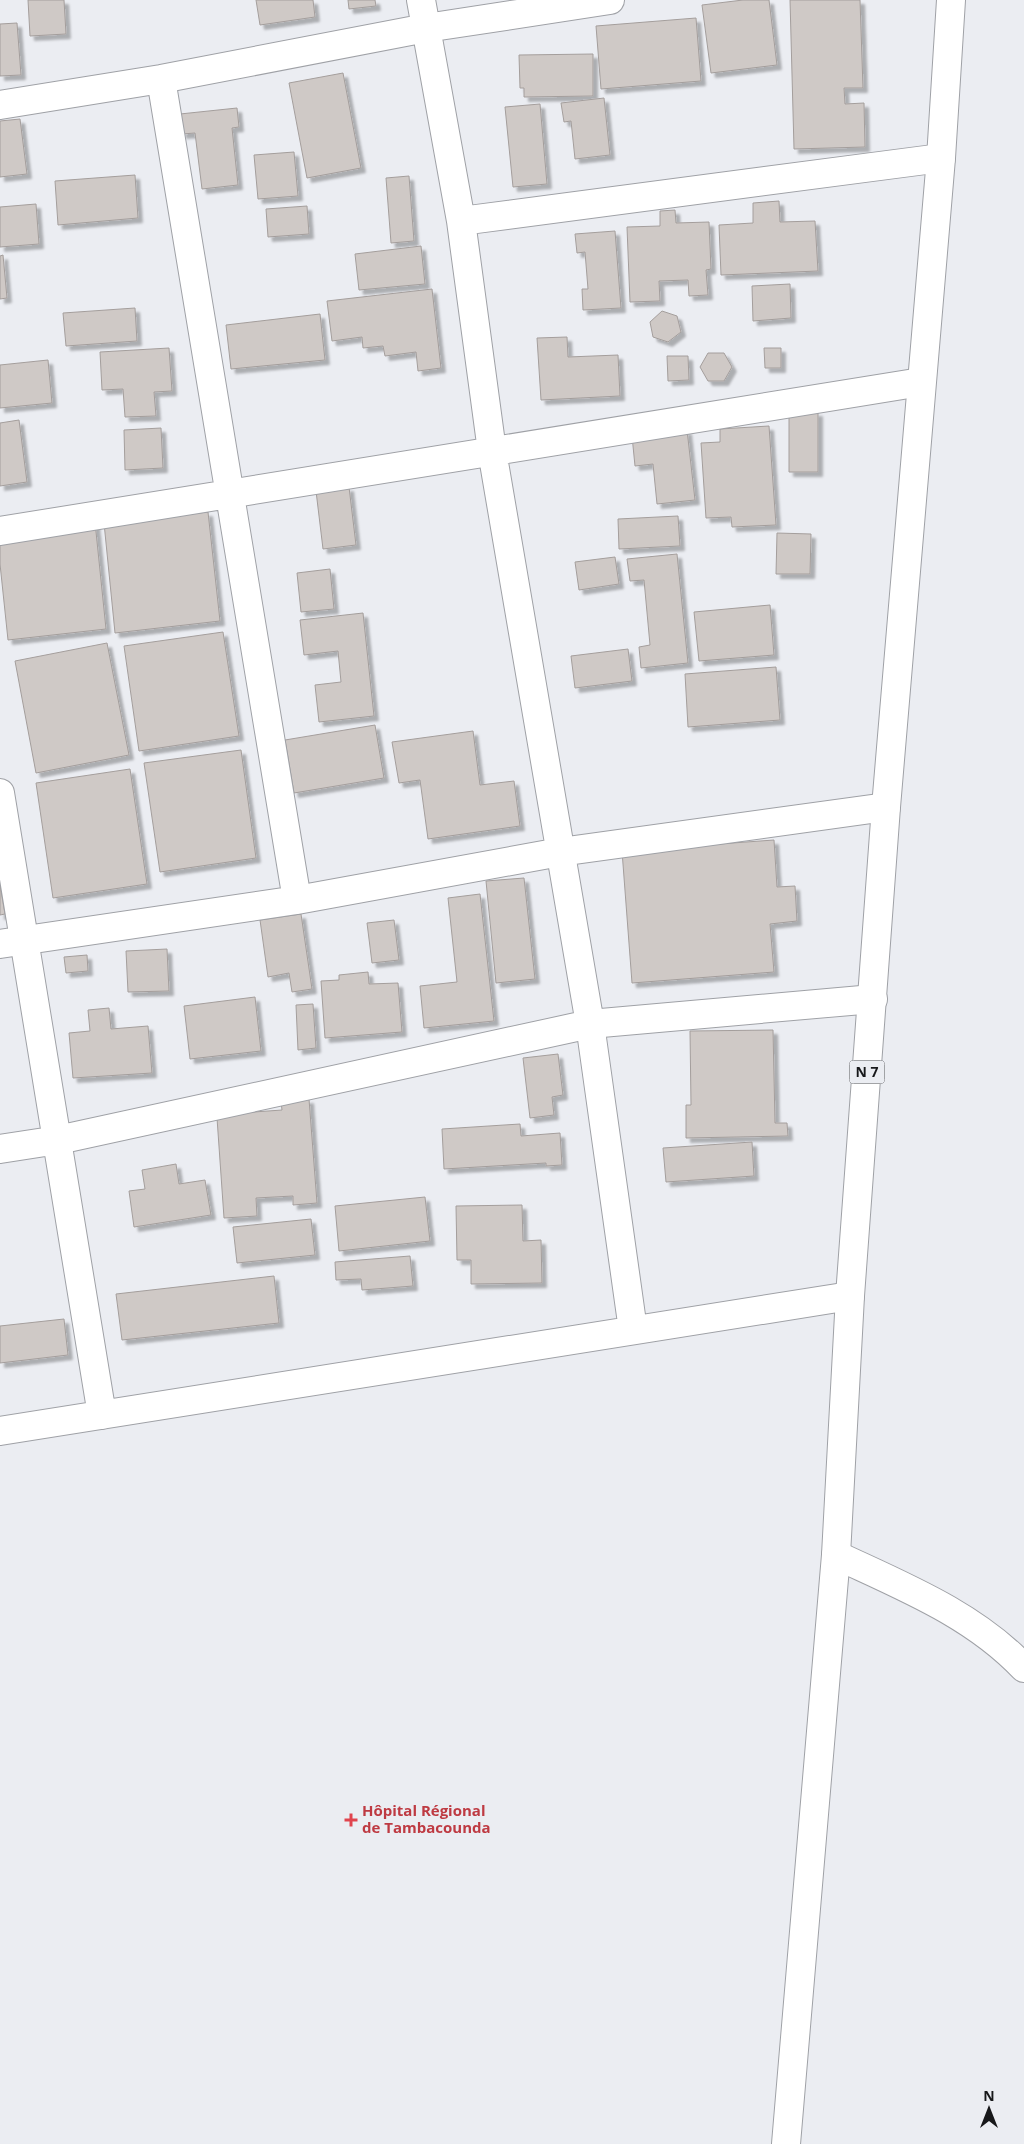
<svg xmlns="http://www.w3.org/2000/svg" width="1024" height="2144" viewBox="0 0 1024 2144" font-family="'Open Sans',sans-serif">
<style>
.building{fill:#cfc9c6;stroke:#a49e9c;filter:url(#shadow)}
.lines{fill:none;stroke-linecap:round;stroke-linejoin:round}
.minor-casing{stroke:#9fa1a6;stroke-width:30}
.trunk-casing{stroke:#9fa1a6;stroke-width:30}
.minor{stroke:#fff;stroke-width:28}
.trunk{stroke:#fff;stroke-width:28}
.health-dot{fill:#e0444e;stroke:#ebedf2;stroke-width:2}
.labels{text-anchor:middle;stroke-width:4;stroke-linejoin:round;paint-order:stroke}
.shield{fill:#ebedf2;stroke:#57585b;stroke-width:1}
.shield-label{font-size:14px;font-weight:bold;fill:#17181a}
.health-label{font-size:15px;font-weight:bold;fill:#be3a42;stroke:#ebedf2;text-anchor:start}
</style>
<defs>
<filter id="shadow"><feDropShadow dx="4.5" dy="4.5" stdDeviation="1" flood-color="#0004"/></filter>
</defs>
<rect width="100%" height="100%" fill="#ebedf2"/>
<path class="building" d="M 28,0 L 64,0 L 66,34 L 30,36 Z
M 256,0 L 313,0 L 315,17 L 260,25 Z
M 348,0 L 375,0 L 376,6 L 349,9 Z
M 743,0 L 769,0 L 777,65 L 711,73 L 702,5 Z
M 790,0 L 860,0 L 863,88 L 844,88 L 845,104 L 864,103 L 865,147 L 794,149 Z
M 696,18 L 701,81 L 601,89 L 596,26 Z
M 17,23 L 21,75 L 0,76 L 0,24 Z
M 593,54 L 593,96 L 524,97 L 524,88 L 520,88 L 519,55 Z
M 343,73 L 361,168 L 307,178 L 289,83 Z
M 604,98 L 610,155 L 575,159 L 571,121 L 564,122 L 561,103 Z
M 540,104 L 547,184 L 513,187 L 505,107 Z
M 237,108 L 239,127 L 232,128 L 238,185 L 202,189 L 195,133 L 182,134 L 180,114 Z
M 20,119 L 27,174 L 0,177 L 0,121 Z
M 294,152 L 298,196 L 258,199 L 254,155 Z
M 135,175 L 138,218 L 58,225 L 55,181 Z
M 409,176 L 414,241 L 391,243 L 386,178 Z
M 779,201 L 780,222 L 815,221 L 818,271 L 721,275 L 719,225 L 753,223 L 753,203 Z
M 36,204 L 39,244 L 0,247 L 0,207 Z
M 307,206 L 309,234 L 268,237 L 266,209 Z
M 675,210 L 676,223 L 709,222 L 711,269 L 706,270 L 708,295 L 689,296 L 688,280 L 659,281 L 660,301 L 630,302 L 627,227 L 660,226 L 660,211 Z
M 615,231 L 621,308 L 583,310 L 582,289 L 588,289 L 585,252 L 577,253 L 575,234 Z
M 421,246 L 425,284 L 359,290 L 355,254 Z
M 3,255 L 7,298 L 0,299 L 0,256 Z
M 790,284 L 791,318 L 753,321 L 752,286 Z
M 432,289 L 441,368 L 418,371 L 416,352 L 385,356 L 383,346 L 363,348 L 362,337 L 332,341 L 327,301 Z
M 135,308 L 137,341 L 66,346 L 63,313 Z
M 662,311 L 677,316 L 681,332 L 668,342 L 653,337 L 650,322 Z
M 320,314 L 325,360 L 231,369 L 226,325 Z
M 567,337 L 568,357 L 618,355 L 620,396 L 541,400 L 537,338 Z
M 169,348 L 172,391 L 154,392 L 156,416 L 125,417 L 123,389 L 102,390 L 100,352 Z
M 764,348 L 781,348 L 781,368 L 765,368 Z
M 708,353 L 724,353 L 732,367 L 724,381 L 708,381 L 700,367 Z
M 667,356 L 688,356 L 689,380 L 668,381 Z
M 48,360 L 52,403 L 0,408 L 0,365 Z
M 789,412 L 818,412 L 818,472 L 789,472 Z
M 19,420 L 27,482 L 0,486 L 0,423 Z
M 769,426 L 776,525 L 732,527 L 731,517 L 706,518 L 701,443 L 720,442 L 720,429 Z
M 161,428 L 163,468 L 125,470 L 124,430 Z
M 687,430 L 695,500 L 657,504 L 653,464 L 635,466 L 632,436 Z
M 349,487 L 356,545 L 323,549 L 316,491 Z
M 208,512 L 220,621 L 115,633 L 104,523 Z
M 678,516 L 680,546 L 619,549 L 618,519 Z
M 95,522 L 106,629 L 8,640 L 0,564 L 0,532 Z
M 777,533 L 811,534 L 810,574 L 776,574 Z
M 677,554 L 688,663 L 641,668 L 639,647 L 650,645 L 644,580 L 630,581 L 627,559 Z
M 615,557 L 619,584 L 579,590 L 575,562 Z
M 330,569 L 334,609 L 301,612 L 297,573 Z
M 770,605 L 774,655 L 699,661 L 694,612 Z
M 363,613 L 374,716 L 319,722 L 315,685 L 341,682 L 338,651 L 304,655 L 300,620 Z
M 223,632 L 239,736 L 139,751 L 124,646 Z
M 107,643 L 129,755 L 36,773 L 15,661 Z
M 628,649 L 632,681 L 575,688 L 571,656 Z
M 776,667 L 780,720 L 688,727 L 685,674 Z
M 375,725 L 384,778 L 294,793 L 285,740 Z
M 473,731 L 480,785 L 514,781 L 520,826 L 428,839 L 420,780 L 399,783 L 392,742 Z
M 241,750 L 256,858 L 160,872 L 144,763 Z
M 130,769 L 147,884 L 53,898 L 36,783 Z
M 774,840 L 777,887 L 795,886 L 797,921 L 770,924 L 774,972 L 632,983 L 622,851 Z
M 524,878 L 535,979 L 496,983 L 486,881 Z
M 0,885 L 5,914 L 0,915 Z
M 480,894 L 494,1021 L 424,1028 L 420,986 L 457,982 L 448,898 Z
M 301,914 L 312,989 L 292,992 L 289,973 L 268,977 L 260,920 Z
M 394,920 L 399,960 L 372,963 L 367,923 Z
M 167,949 L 169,991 L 128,992 L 126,951 Z
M 87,955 L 88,971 L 66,973 L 64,957 Z
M 368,972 L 369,984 L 398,983 L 402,1032 L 325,1038 L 321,981 L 339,980 L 339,975 Z
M 255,997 L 261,1051 L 190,1059 L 184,1006 Z
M 313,1004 L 316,1048 L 298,1050 L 296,1005 Z
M 109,1008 L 111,1029 L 148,1026 L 152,1073 L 73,1078 L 69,1033 L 90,1031 L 88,1010 Z
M 773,1030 L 775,1123 L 787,1123 L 788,1136 L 686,1138 L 686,1105 L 691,1105 L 690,1031 Z
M 558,1054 L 563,1095 L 552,1097 L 554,1115 L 530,1118 L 523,1058 Z
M 309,1099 L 317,1203 L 293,1205 L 293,1196 L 256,1198 L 257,1216 L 224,1218 L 217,1118 L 240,1113 L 282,1110 L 281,1102 Z
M 520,1124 L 521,1136 L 560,1133 L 562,1165 L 546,1166 L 546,1163 L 444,1169 L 442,1129 Z
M 752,1142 L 754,1176 L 666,1182 L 663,1148 Z
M 176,1164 L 179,1184 L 205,1180 L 211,1215 L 134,1227 L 129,1191 L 145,1189 L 142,1170 Z
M 425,1197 L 430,1241 L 339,1251 L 335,1206 Z
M 522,1205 L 523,1241 L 541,1240 L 542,1283 L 471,1284 L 471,1260 L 457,1260 L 456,1206 Z
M 311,1219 L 315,1255 L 237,1263 L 233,1227 Z
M 410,1256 L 413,1286 L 362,1290 L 361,1279 L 336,1280 L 335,1262 Z
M 274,1276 L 279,1323 L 122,1340 L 116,1294 Z
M 64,1319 L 68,1355 L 0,1363 L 0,1326 Z"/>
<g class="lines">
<defs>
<path id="minor" d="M 421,0 L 461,221 L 492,451 L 590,1024 L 633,1330
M 161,79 L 297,900
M 0,105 L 161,79 L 426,28 L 610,0
M 461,221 L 941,158
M 0,531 L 921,382
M 0,793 L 102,1415
M 0,944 L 297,900 L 560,852 L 886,807
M 0,1149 L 58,1140 L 590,1024 L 873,999
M 0,1431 L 850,1296
M 836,1555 C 902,1586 973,1614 1024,1668"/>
<path id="trunk" d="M 786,2144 L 836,1555 L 850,1296 L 886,807 L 941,158 L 951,0"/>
</defs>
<use href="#minor" class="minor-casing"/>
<use href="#trunk" class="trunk-casing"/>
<use href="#minor" class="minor"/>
<use href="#trunk" class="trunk"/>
</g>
<path class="health-dot" d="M348.5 1812.5h5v5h5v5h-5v5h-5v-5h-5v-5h5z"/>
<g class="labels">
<rect class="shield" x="849.5" y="1060.5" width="35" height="23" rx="4"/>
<g class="shield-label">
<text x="867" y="1077">N 7</text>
</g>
<g class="health-label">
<text x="362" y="1816">Hôpital Régional<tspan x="362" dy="17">de Tambacounda</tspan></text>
</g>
</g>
<g transform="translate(989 2109)" stroke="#ebedf2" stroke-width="4" paint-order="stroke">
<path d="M0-4L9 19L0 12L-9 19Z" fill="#17181a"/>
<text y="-8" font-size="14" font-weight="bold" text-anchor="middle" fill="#17181a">N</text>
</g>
</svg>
